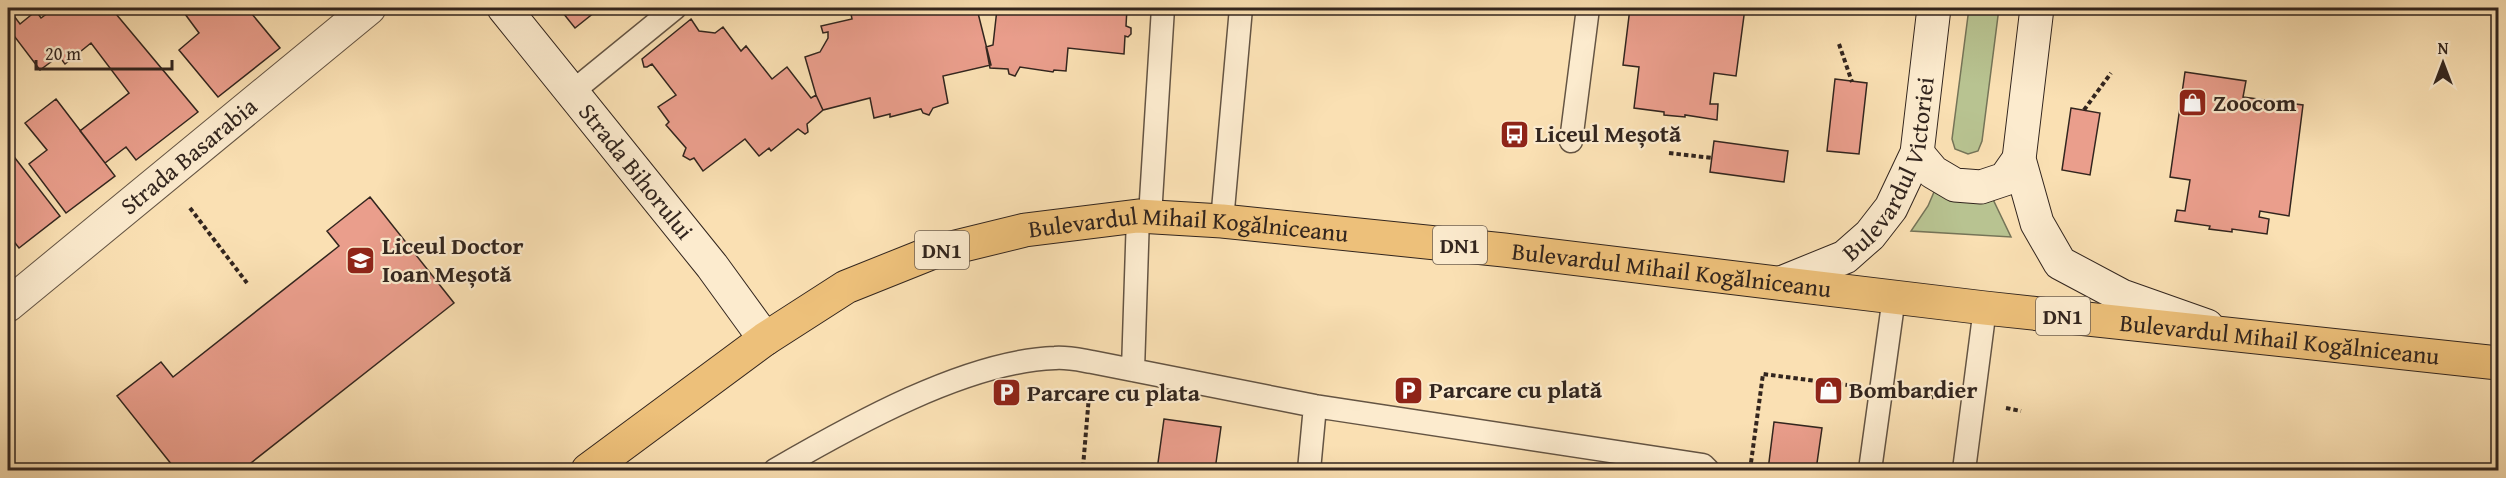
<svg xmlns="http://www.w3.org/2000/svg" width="2506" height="478" viewBox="0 0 2506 478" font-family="'Gentium Book Plus',serif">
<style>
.green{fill:#b8c391;stroke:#757458;stroke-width:1.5}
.building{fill:#ea9e8c;stroke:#32251e;stroke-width:1.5}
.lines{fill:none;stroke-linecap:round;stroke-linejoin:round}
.lane-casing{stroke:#645443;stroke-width:25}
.street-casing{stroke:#645443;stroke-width:35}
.secondary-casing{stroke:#32251e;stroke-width:35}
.primary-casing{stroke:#32251e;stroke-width:35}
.path{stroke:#32251e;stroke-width:4;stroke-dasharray:4.5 3;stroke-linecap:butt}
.lane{stroke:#fcebce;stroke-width:22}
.street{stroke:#fcebce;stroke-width:33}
.secondary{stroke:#fcebce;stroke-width:33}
.primary{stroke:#edc07a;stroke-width:33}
.labels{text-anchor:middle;stroke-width:4.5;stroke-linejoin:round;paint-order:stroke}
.shield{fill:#fcebce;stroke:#6f6053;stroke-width:1.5}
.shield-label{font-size:22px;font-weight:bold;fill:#32251e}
.poi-label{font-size:24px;font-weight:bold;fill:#32251e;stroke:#fcebce;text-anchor:start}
.street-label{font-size:24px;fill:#32251e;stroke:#fcebce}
</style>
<rect width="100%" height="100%" fill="#fae0b3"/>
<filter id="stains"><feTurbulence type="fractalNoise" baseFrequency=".00333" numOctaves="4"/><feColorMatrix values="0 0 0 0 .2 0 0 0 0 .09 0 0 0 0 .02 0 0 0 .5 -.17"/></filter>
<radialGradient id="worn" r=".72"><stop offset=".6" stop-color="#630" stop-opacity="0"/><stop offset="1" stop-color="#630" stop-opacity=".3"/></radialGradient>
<path class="green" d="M 1969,8 L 1999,8 L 1982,141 L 1978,151 L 1968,154 L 1955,149 L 1952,139 Z
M 1937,185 L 1988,189 L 2011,237 L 1911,231 L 1928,206 Z"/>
<path class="building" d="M 8,8 L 20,24 L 36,11 L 41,18 L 55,8 L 111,8 L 198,112 L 136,160 L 126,147 L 105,163 L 80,131 L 129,93 L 91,43 L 65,64 L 59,56 L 40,70 L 15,37 L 8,39 Z
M 191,8 L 247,8 L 280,48 L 218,97 L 179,50 L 199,33 L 185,14 Z
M 559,8 L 600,8 L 575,28 Z
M 877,8 L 953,8 L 964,14 L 977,9 L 991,65 L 943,76 L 948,103 L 933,108 L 929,115 L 923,113 L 921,109 L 890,117 L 890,114 L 874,118 L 870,98 L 823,110 L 816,95 L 805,57 L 820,52 L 828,38 L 828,32 L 823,33 L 821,26 L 852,19 L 851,14 Z
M 1017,8 L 1127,8 L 1126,26 L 1131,28 L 1131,34 L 1128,37 L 1125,36 L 1124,54 L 1068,48 L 1066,71 L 1054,70 L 1053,72 L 1020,67 L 1015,76 L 1009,74 L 1008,69 L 990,68 L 986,47 L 993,45 L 997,9 L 1017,11 Z
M 1630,8 L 1745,8 L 1736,76 L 1714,73 L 1710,104 L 1718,104 L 1717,120 L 1685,115 L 1685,117 L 1664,115 L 1664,112 L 1634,108 L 1639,67 L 1623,65 Z
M 691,19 L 699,31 L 715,33 L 723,27 L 741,51 L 746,46 L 772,79 L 787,67 L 811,98 L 816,95 L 823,110 L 807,124 L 808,132 L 805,134 L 798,129 L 771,151 L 769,148 L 759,156 L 745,139 L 703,171 L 694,158 L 690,160 L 683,156 L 686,148 L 666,125 L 669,122 L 658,107 L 676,95 L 652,64 L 647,67 L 644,67 L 642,59 Z
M 2185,72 L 2246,81 L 2243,97 L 2303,105 L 2289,216 L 2260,211 L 2259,217 L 2269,219 L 2267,234 L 2232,229 L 2232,232 L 2209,229 L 2210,226 L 2175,221 L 2177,210 L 2185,211 L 2190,180 L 2170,177 Z
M 1835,79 L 1867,83 L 1859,154 L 1827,151 Z
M 56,99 L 115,176 L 66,213 L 29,164 L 47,150 L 25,123 Z
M 2071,108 L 2100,113 L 2090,175 L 2062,170 Z
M 1714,141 L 1788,151 L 1784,182 L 1710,172 Z
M 8,149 L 60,216 L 19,248 L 8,234 Z
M 370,197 L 454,303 L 242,470 L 176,470 L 117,396 L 161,362 L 173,377 L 339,246 L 327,231 Z
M 1164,419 L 1221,427 L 1215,470 L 1157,470 Z
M 1774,422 L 1822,428 L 1816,470 L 1768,470 Z
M 8,454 L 20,470 L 8,470 Z
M 1062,464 L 1120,470 L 1036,470 Z"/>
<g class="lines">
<defs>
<path id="lane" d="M 572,92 L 675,8
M 1571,141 L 1588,8
M 1150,216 L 1163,8
M 1222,221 L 1241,8
M 1133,370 L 1138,216
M 775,470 C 851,426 966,361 1055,358 C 1067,357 1080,360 1092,362 L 1315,406 L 1703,465 L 1708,470
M 1309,470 L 1315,406
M 1870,470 L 1894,297
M 1964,470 L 1985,308"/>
<g id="street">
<path id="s1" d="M 8,305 L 369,8"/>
</g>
<g id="secondary">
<path id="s2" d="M 504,8 L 712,266 L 765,339"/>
<path d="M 2037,8 L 2019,159 L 2037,223 L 2060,263 L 2122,296 L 2207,326"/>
<path d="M 1917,153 L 1933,172 L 1955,185 L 1981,187 L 2005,179 L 2019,159"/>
<path id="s3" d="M 1781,283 L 1845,257 L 1870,235 L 1891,208 L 1917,153 L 1934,8"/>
</g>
<g id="primary">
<path id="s4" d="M 588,470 L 765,339 L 846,287 L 931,253 L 1025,230 L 1138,216 L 1222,221 L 1504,250 L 1985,308 L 2498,363"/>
</g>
</defs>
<use href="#lane" class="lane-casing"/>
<use href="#street" class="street-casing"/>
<use href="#secondary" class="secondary-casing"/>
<use href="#primary" class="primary-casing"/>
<path class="path" d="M 1839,44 L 1852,82
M 2084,110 L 2111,73
M 1669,153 L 1712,158
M 190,208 L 247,283
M 1914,395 L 1940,398
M 2006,408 L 2021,411
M 1083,467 L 1089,396
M 1750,470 L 1763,374 L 1847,385"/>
<use href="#lane" class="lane"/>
<use href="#street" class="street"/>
<use href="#secondary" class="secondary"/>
<use href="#primary" class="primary"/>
</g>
<defs>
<symbol id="shop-square" viewBox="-11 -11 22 22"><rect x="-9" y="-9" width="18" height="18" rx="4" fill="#8f2418" stroke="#fcebce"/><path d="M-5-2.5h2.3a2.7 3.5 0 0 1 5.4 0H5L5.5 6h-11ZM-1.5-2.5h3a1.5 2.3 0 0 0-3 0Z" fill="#fff"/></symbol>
<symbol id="bus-square" viewBox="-11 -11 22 22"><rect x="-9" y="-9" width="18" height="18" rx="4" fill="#8f2418" stroke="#fcebce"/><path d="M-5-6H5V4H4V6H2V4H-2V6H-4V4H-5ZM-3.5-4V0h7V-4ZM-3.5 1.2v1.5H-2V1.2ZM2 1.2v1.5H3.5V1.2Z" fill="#fff"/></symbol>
<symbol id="university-square" viewBox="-11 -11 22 22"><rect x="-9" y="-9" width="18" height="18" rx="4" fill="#8f2418" stroke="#fcebce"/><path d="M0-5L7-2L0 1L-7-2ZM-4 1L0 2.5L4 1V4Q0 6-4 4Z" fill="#fff"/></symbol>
<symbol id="parking-square" viewBox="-11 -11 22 22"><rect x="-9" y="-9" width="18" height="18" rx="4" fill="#8f2418" stroke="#fcebce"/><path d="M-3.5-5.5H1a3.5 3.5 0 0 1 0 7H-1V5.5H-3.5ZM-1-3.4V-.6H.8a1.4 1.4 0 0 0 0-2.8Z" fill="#fff"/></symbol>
</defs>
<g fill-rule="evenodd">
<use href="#shop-square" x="2176" y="86" width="33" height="33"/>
<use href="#bus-square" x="1498" y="118" width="33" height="33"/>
<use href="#university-square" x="344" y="244" width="33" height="33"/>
<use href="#parking-square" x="1392" y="374" width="33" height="33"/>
<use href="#shop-square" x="1812" y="374" width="33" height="33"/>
<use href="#parking-square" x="990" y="376" width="33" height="33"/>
</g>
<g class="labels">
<g class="shield">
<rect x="1433" y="226" width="54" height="38" rx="4.5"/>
<rect x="915" y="231" width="54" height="38" rx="4.5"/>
<rect x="2036" y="297" width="54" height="38" rx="4.5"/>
</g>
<g class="shield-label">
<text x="1460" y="253">DN1</text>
<text x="942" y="258">DN1</text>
<text x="2063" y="324">DN1</text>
</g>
<g class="poi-label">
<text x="2213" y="111">Zoocom</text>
<text x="1535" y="142">Liceul Meșotă</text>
<text x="382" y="254">Liceul Doctor<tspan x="382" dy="28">Ioan Meșotă</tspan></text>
<text x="1429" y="398">Parcare cu plată</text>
<text x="1849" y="398">Bombardier</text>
<text x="1027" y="401">Parcare cu plata</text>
</g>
<g class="street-label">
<text dy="8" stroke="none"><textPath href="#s1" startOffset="234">Strada Basarabia</textPath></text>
<text dy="8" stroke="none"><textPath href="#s3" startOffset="172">Bulevardul Victoriei</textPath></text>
<text dy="8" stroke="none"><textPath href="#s2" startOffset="210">Strada Bihorului</textPath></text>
<text dy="8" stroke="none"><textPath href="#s4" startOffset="669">Bulevardul Mihail Kogălniceanu</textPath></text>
<text dy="8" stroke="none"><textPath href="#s4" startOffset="1155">Bulevardul Mihail Kogălniceanu</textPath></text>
<text dy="8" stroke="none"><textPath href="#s4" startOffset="1767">Bulevardul Mihail Kogălniceanu</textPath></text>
</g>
</g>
<rect width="2506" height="478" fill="none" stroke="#fae0b3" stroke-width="30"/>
<rect x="9" y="9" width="2488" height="460" fill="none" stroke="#32251e" stroke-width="3"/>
<rect x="15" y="15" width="2476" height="448" fill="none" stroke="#32251e" stroke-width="1.5"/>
<g transform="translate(2443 63)" stroke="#fcebce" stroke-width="4.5" paint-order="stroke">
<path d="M0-4.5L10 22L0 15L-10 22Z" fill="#32251e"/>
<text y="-9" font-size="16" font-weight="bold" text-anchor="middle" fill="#32251e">N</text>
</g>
<path d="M36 60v9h136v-9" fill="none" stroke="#32251e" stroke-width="3"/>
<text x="45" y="60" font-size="18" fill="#32251e" stroke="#fcebce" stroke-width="4.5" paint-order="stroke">20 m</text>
<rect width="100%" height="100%" filter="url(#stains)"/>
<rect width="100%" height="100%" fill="url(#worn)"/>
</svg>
